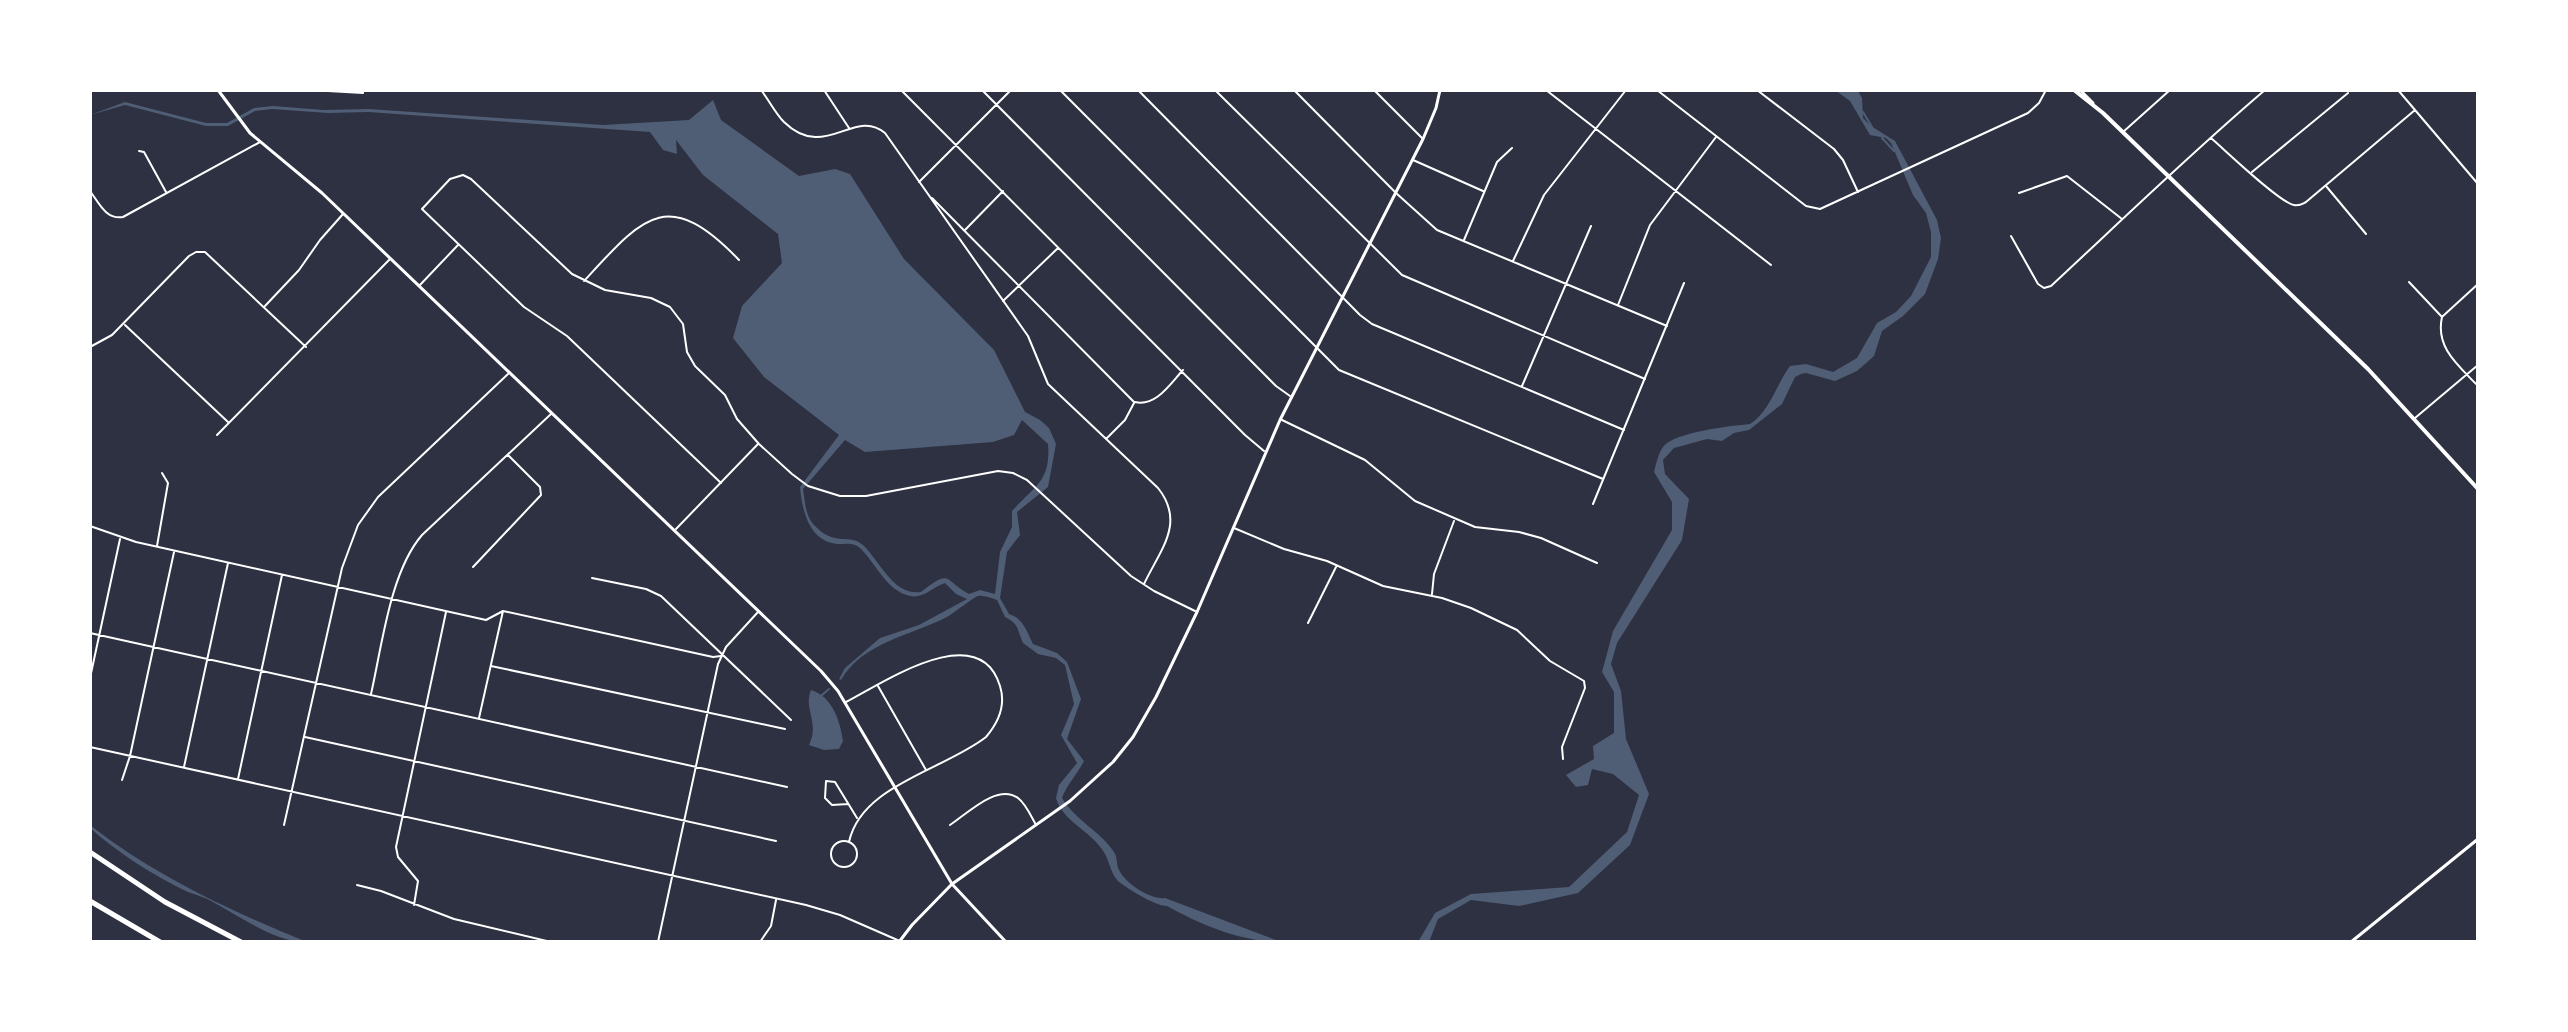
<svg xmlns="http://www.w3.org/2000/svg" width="2568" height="1032" viewBox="0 0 2568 1032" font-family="'Golos Text',sans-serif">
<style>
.water{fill:#4f5d75;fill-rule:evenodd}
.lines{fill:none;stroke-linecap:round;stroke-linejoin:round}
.stream{stroke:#4f5d75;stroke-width:2}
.minor{stroke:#fff;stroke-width:2}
.tertiary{stroke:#fff;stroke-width:3}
.secondary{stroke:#fff;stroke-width:3}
.primary{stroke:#fff;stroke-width:4}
.motorway{stroke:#fff;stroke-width:5}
</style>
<rect width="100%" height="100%" fill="#2d3142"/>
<path class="water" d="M 1835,90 L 1858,91 L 1862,98 L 1863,118 L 1871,126 L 1895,141 L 1937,220 L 1941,238 L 1938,259 L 1925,294 L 1903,316 L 1882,331 L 1874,356 L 1857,371 L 1835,381 L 1806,373 L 1801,374 L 1795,377 L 1782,404 L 1749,430 L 1734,433 L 1722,441 L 1707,439 L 1674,448 L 1663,460 L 1665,474 L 1689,499 L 1682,540 L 1617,643 L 1611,664 L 1621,691 L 1626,739 L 1649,794 L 1630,845 L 1578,893 L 1519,906 L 1471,900 L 1438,919 L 1429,942 L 1418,942 L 1435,913 L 1471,894 L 1569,887 L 1627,832 L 1639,795 L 1613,774 L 1592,769 L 1588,785 L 1576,787 L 1566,775 L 1594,759 L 1593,746 L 1614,733 L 1614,692 L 1602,672 L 1613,631 L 1672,530 L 1672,502 L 1654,472 C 1656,464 1658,454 1663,447 C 1674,432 1730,426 1750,424 C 1770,411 1776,385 1790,366 L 1806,364 L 1833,372 L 1857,358 L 1877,323 L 1896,312 L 1911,296 L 1931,257 L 1931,232 L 1926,213 L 1913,195 L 1891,143 L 1886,138 L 1870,135 L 1850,101 Z
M 713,100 L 721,120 L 799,176 L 835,169 L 850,174 L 904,259 L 994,350 L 1025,412 L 1040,420 L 1049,428 L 1056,444 L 1048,487 L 1017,512 L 1020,535 L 1007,552 L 1000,598 L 1009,614 C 1023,618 1027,632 1033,644 L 1057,653 L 1067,662 L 1081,699 L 1067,739 L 1084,761 C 1077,775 1067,784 1062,798 C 1075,820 1100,831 1114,852 C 1118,858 1116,865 1119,870 C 1126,884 1151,900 1165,898 L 1281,942 C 1242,942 1201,925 1167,906 C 1157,907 1126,888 1118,881 C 1110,873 1109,857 1101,848 C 1088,830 1062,820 1056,798 L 1059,785 L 1077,763 L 1061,735 L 1074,704 L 1065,665 L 1056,658 L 1038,654 L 1023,643 C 1017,629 1019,624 1005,617 L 997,600 C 991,598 984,595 978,596 C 974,597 954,613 947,617 C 910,636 863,642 841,680 L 839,679 L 845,668 L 880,638 L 919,625 L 967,599 L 956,594 L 945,583 C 933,587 923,599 910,596 C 887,591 876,564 861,549 C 854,542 847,544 838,544 C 809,542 802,510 800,487 L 839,435 L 764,377 L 733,338 L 742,306 L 782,263 L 778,234 L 703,175 L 676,140 L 677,154 L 663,150 L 650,132 L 368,112 L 328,113 L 272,109 L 255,111 L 228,126 L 206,126 L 125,105 L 90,115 L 125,102 L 206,123 L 227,123 L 254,108 L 273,106 L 324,110 L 369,109 L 603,125 L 689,120 ZM 1022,420 L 1048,444 C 1051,482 1034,486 1012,511 L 1012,527 L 1000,552 L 995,594 L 980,590 L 969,594 C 943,580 952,568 921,592 C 894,596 880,562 864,546 C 850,532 835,548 814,525 C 805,515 805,501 803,489 L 845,440 L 865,452 L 993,442 L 1014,435 Z
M 811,690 C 833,697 840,721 843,741 L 839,749 L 824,750 L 809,745 C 820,723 803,709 811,690 Z
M 90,825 C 155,876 231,911 307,942 C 273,942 240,916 211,901 C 204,897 196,895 188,892 C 154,876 118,853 90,828 Z"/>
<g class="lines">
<path class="stream" d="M 1863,112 L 1872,127
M 1882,138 L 1894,151
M 822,695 L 829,689"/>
<path class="minor" d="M 275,90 L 291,90
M 310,90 L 363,93 L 363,90
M 761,90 C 769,100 775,113 784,122 C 825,162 854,107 885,133 L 1028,336 L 1048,384 L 1158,488 C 1186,523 1160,550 1144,584
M 824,90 L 849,128
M 901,90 L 1245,435 L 1264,451
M 982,90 L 1276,386 L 1290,396
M 1060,90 L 1339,370 L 1603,479
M 1138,90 L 1360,315 L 1372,324 L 1624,430
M 1215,90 L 1402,275 L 1645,379
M 1294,90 L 1396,193 L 1437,230 L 1667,326
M 1374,90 L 1422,138
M 1546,90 L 1771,265
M 1657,90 L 1806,206 L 1820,209 L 2028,113 L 2039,103 L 2046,90
M 1757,90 L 1834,149 L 1843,160 L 1858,192
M 2398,90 L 2478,184
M 2123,132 L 2170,90
M 2211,138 C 2225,150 2280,203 2294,205 C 2300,206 2302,204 2306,202 L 2415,110
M 139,151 L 144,152 L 166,192
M 1413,160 L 1483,191
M 2252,172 L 2348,93
M 919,182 L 1011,90
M 2326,186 L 2366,234
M 90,191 C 99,203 106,220 123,217 L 260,142
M 2019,193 L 2067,176 L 2122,219
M 932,198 L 1134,402
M 965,230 L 1003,191
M 2011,236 L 2038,284 L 2044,288 L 2051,286 C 2122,220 2191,153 2265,90
M 1464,240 L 1497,162 L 1512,148
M 1513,261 L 1544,195 L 1626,90
M 584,281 C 643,217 667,185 739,260
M 2409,282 L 2442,317 C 2435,348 2459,366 2478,386
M 419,286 L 458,245
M 1003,301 L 1058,248
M 1618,305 L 1650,225 L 1716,137
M 265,306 L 299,270 L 320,240 L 343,214
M 2443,316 L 2478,284
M 125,325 L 228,422
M 90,347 L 112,335 L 189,256 L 196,252 L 205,252 L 306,347
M 1522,386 L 1591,226
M 1135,402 C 1156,407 1170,384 1183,370
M 2415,418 L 2478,365
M 1282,420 L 1365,460 L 1415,501 L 1475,527 L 1519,532 L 1541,538 L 1597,563
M 217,435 L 390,259
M 1106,439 L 1125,420 L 1134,403
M 721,483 L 567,336 L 524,307 L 422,209 L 450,179 L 463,175 L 471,179 L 572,274 L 605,290 L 651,298 L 670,307 L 683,324 L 687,352 L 695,366 L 725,395 L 737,419 L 759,444 L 792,474 L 808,486 L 840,496 L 866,496 L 998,471 L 1013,473 L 1027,480 L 1131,576 L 1154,591 L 1195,611
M 1593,504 L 1684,283
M 90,526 L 136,542 L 486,620 L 503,611 L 713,657 L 721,656
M 1234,528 L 1284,549 L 1327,561 L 1383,586 L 1442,598 L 1471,608 L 1517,630 L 1550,661 L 1584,681 L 1585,688 L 1562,747 L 1563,759
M 676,529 L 758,444
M 157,546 L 168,483 L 162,473
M 473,567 L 541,495 L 540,487 L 508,455
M 592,578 L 646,589 L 661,596 L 791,720
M 1432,594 L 1434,574 L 1454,521
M 1308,623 L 1336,567
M 90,633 L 787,787
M 491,666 L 785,729
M 90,678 L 120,539
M 878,686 L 926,770
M 371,694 C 382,646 390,572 422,535 L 551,414
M 846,702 C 883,683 979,617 1000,686 C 1006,705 998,723 986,737 C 944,770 861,785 849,842
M 479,718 L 503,611
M 305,737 L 776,841
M 90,747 L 806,905 L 840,915 L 902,942
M 184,767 L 228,563
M 238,779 L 282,575
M 122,780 L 130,756 L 174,552
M 848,804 L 832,805 L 825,798 L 826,781 L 835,782 L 857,818
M 284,825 L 342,568 L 358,525 L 378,497 L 508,374
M 950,825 C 967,814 997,783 1018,798 C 1026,804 1031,816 1036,825
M831 854a13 13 0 1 1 26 0a13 13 0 1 1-26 0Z
M 357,885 L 381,891 L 454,919 L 551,942
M 414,905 L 418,881 L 398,857 L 396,847 L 446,612
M 658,942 L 718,664 L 726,647 L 758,612
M 760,942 L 771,926 L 776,900"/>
<path class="tertiary" d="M 218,90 L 250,133 L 322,193 L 821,671 L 838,691 L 952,884 L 912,925 L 899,942
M 2351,942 L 2478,839"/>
<path class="secondary" d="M 2080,90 L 2093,103
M 1006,942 L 952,884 L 1070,801 L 1113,762 L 1133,737 L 1156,697 L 1197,612 L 1280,420 L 1423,139 L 1436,108 L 1440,90"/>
<path class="primary" d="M 2074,90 L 2103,113 L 2368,369 L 2478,489"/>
<path class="motorway" d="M 90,852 L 165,902 L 241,942
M 90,901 L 160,942"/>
</g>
<rect width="2568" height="1032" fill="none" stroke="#ffffff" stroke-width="184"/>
</svg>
